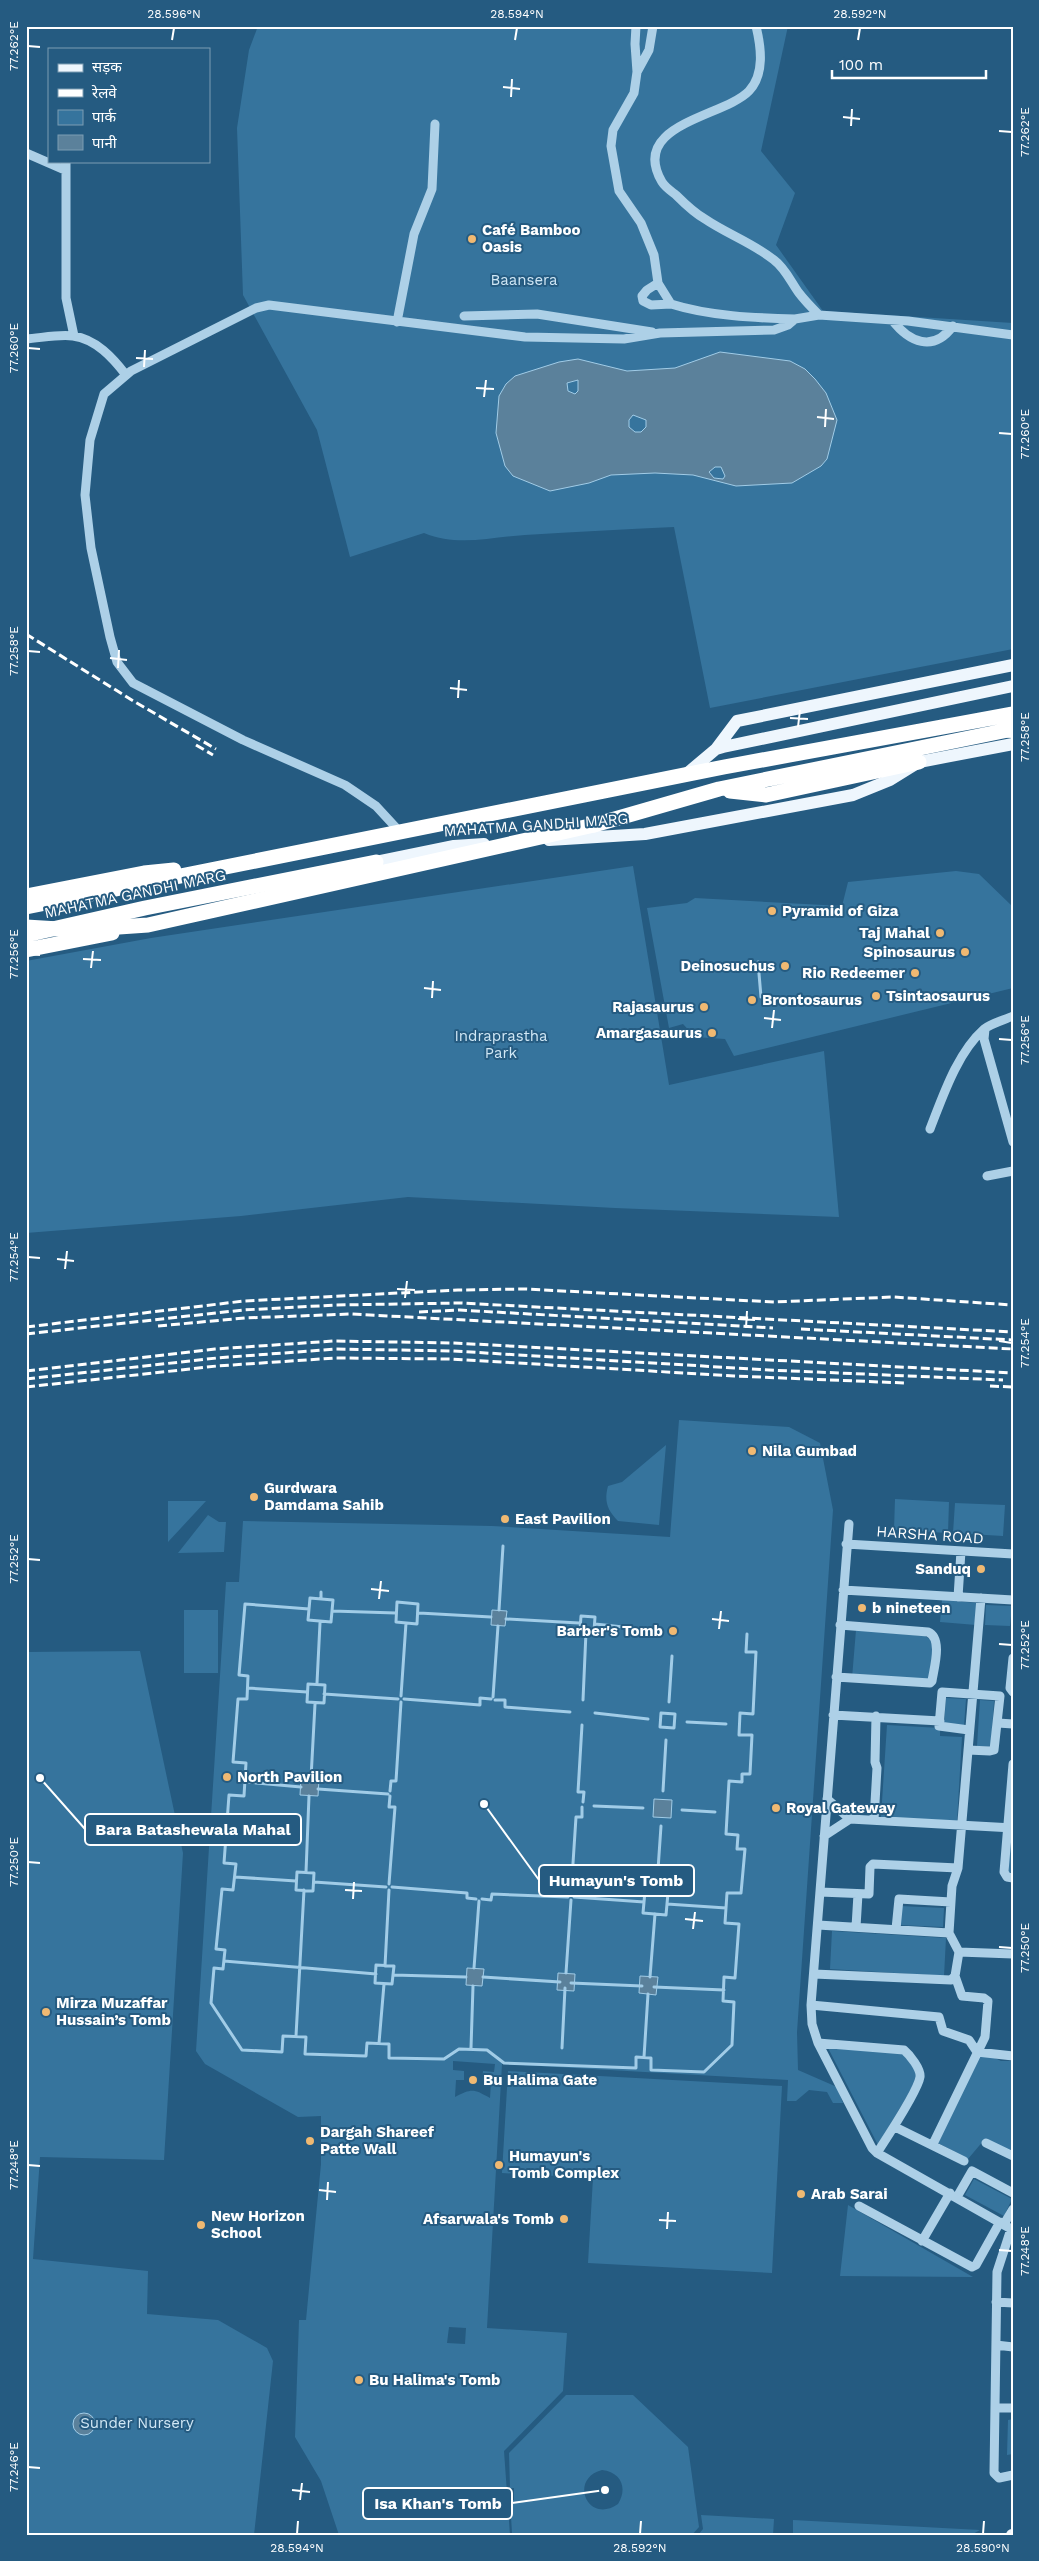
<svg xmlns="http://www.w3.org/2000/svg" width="1039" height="2561" viewBox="0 0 1039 2561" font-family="'Work Sans','Noto Sans Devanagari',sans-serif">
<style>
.green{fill:#36749d;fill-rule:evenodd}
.water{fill:#5b819b;stroke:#a1cce7;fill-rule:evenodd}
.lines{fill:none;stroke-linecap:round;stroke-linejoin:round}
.stream{stroke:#a1cce7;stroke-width:3}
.minor{stroke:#add0e7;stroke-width:9}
.major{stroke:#eef6fd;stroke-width:12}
.highway{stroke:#fff;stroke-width:15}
.rail{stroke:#fff;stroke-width:3;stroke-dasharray:9 4;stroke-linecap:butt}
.highway-bridge{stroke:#fff;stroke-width:15}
.ticks{fill:none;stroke:#fff;stroke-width:2}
.poi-dot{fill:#f0b972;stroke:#255b81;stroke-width:2}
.labels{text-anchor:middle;stroke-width:4;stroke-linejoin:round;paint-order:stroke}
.poi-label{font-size:15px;font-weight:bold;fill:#fff;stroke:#255b81;text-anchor:start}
.park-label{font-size:15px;fill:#d0e7f5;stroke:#255b81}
.street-label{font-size:15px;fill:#fff;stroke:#255b81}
.leader{fill:none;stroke:#fff;stroke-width:2}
.callout-dot{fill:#fff;stroke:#255b81;stroke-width:2}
.callout{fill:#255b81;stroke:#fff;stroke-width:2}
.callout-label{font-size:16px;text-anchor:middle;font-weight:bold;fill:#fff}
.neatline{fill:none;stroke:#fff;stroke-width:2}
.ticks-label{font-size:12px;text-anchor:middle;fill:#fff}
</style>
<rect width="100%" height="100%" fill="#255b81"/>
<path class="green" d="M 258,26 L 788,26 L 761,151 L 795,193 L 776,245 L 823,311 L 1013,323 L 1013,649 L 710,708 L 674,527 C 624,529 575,532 525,535 C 490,537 458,547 424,533 L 350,557 L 317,430 L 243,295 L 237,128 L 249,50 Z
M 633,866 L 669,1085 L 824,1051 L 839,1217 L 615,1208 L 408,1197 L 241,1216 L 26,1233 L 26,961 L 151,938 Z
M 956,871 L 979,874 L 1013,907 L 1013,988 L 734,1056 L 725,1039 L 695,1037 L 683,1024 L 669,1028 L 647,908 L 687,903 L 695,898 L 842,906 L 848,882 Z
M 679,1420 L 789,1427 L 820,1443 L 833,1510 L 797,2032 L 798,2070 L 837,2087 L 843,2103 L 833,2103 L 827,2092 L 809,2090 L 796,2101 L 787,2101 L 788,2080 L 502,2064 L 487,2328 L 567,2333 L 563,2391 L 504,2451 L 510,2535 L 339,2535 L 321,2481 L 295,2437 L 299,2320 L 306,2320 L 321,2164 L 321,2116 L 298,2117 L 205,2064 L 196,2051 L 226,1582 L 239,1582 L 243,1521 L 492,1526 L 670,1537 ZM 453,2061 L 495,2064 L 494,2072 L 483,2071 L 482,2081 L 491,2082 L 490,2098 C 474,2089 472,2088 455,2097 L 456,2080 L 464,2080 L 464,2071 L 453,2070 ZM 449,2327 L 466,2328 L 465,2344 L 447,2343 Z
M 666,1445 L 659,1525 L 618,1521 C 607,1510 604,1501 608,1486 L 622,1482 Z
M 895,1499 L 949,1502 L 948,1533 L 894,1530 Z
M 168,1501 L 206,1501 L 168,1542 Z
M 955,1503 L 1005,1505 L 1003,1536 L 953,1533 Z
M 208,1515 L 219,1522 L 226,1522 L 224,1552 L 178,1553 Z
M 942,1600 L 978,1603 L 976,1625 L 940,1622 Z
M 986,1605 L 1012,1606 L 1010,1626 L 985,1625 Z
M 184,1610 L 218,1610 L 218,1673 L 184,1673 Z
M 856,1630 L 925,1636 L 933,1641 L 937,1670 L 925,1682 L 852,1678 Z
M 140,1651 L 183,1853 L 164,2160 L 40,2157 L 33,2259 L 148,2271 L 147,2314 L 218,2320 L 267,2348 L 273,2361 L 254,2535 L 26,2535 L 26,1652 Z
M 946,1698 L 966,1699 L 964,1726 L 944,1724 Z
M 980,1700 L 994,1701 L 991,1747 L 977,1746 Z
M 887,1725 L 940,1728 L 940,1736 L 962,1737 L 957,1821 L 881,1817 Z
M 1010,1840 L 1013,1841 L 1013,1874 L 1008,1874 Z
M 900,1906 L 944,1908 L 943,1927 L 899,1925 Z
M 832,1931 L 946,1938 L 944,1976 L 830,1969 Z
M 827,2046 L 903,2053 L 919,2076 L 878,2145 Z
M 981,2051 L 1001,2061 L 1013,2061 L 1013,2155 L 984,2140 L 968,2159 L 938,2143 Z
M 508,2071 L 782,2086 L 772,2273 L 588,2263 L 593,2178 L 502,2173 Z
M 974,2179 L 1012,2199 L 1004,2216 L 965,2195 Z
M 848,2205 L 973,2277 L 840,2276 Z
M 566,2395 L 633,2395 L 688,2447 L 699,2527 L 692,2535 L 514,2535 L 512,2533 L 510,2500 L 514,2500 L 514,2488 L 510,2488 L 509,2453 ZM 602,2470 C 621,2472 628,2488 618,2504 C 588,2525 568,2479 602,2470 Z
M 1013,2419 L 1013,2454 L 1007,2455 L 1008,2420 Z
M 701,2515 L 774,2519 L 773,2535 L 698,2535 L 703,2529 Z
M 793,2520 L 980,2530 L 971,2535 L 793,2535 Z"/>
<path class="water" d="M 720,352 L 790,361 L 805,369 L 815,379 L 826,393 L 837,420 L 827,459 L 821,466 L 792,483 L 736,486 L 693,475 L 655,473 L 611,475 L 589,483 L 550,491 L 513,476 L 505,466 L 496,433 L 499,396 L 506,384 L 515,376 L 559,362 L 578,359 L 627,371 L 675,368 ZM 578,380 L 578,391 L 575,394 L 568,391 L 567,383 ZM 633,415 L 646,420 L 646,427 L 641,432 L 635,432 L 629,427 L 629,420 ZM 715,467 L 721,467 L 725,476 L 723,479 L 714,478 L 709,472 Z
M 492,1610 L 507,1611 L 505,1626 L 491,1625 Z
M 301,1778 L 319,1779 L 318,1796 L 300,1795 Z
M 654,1799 L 672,1800 L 671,1818 L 653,1817 Z
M 467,1968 L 484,1969 L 482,1986 L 466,1985 Z
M 558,1973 L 575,1974 L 574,1991 L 557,1990 Z
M 640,1976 L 658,1977 L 656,1995 L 639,1993 Z
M73 2424a11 11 0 1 1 22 0a11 11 0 1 1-22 0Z"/>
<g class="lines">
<path class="stream" d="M 758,962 L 761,997
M 321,1597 L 321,1592
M 310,1598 L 333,1600 L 331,1622 L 308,1620 Z
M 397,1602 L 418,1604 L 417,1624 L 396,1622 Z
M 309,1609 L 245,1604 L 239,1675 L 248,1676 L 247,1699 L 238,1699 L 233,1762 L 246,1763 L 244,1796 L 229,1795 L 224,1863 L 236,1864 L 233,1890 L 222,1889 L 216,1949 L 225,1950 L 223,1969 L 214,1968 L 211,2003 L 242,2050 L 282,2052 L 283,2036 L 306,2037 L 305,2054 L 366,2056 L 367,2043 L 389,2044 L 389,2058 L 444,2059 L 459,2049 L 487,2050 L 504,2063 L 636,2068 L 636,2057 L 651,2058 L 651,2070 L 704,2072 L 732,2045 L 734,2002 L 723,2001 L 724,1977 L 735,1978 L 739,1924 L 725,1923 L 727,1893 L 741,1893 L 745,1849 L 737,1849 L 738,1835 L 726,1834 L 729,1781 L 742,1782 L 742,1774 L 750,1774 L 752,1735 L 739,1735 L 740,1713 L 753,1714 L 756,1652 L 746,1652 L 747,1634
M 499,1610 L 503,1546
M 332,1611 L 396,1613
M 419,1613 L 491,1617
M 581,1616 L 595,1617 L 594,1631 L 580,1630 Z
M 506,1619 L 579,1623
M 595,1624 L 642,1629
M 317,1683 L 320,1623
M 308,1684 L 325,1685 L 324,1703 L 307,1702 Z
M 248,1688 L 307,1692
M 324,1694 L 398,1699
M 401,1696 L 406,1623
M 493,1697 L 498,1626
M 404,1699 L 480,1705 L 480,1698 L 491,1699
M 495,1700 L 505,1700 L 505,1707 L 570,1712
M 583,1700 L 586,1632
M 669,1702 L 672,1656
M 595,1713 L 648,1719
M 661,1713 L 675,1714 L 674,1728 L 660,1727 Z
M 687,1722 L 726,1724
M 582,1725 L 578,1792 L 584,1792 L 583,1802
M 311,1778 L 315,1704
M 247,1782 L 301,1787
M 318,1789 L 388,1794
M 390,1791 L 391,1781 L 396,1781 L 401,1702
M 663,1791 L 666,1740
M 594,1806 L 643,1808
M 682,1810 L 715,1812
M 297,1872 L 314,1873 L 313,1891 L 296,1890 Z
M 306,1872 L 309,1796
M 235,1877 L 296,1881
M 314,1882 L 386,1887
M 389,1884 L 395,1807 L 389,1807 L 390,1796
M 657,1884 L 661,1826
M 392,1887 L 467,1893 L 467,1898 L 476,1899
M 645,1891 L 668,1893 L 666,1915 L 643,1913 Z
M 571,1894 L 576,1817 L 582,1817 L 582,1807
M 574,1897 L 644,1902
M 482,1899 L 491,1900 L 492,1894 L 568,1897
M 667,1904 L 726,1908
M 224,1961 L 376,1974
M 376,1965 L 394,1966 L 392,1984 L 375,1983 Z
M 385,1966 L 389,1890
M 474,1968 L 479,1901
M 566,1973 L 571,1900
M 393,1975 L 466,1977
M 483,1977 L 560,1982
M 650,1977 L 655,1914
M 571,1983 L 642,1986
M 654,1987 L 724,1990
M 296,2036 L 304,1890
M 379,2043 L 384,1984
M 471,2048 L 473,1986
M 562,2048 L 565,1988
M 644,2057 L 648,1994"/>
<path class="minor" d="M 636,26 L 635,44 L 637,72 L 634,93 L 613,130 L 611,146 L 619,191 L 641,223 L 654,255 L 658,283 L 671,304 C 709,316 755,318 795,319
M 756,26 C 761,47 765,74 749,91 C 724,117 628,124 662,182 C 665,187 671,191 676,195 C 685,204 694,213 705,219 C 727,234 753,243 774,260 C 785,268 791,282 799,293 C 805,301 812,308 819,315
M 637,72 L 649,50 L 653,26
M 26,153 L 65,170
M 66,161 L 66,298 L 74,336
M 658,283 L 647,290 L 642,296 L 643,301 L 651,305 L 671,304
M 464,316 L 537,314 L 652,332
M 892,320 C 909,342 933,353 953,326
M 397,322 L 414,234 L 432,189 L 435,124
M 26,339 C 41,338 59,334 73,336 C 96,339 113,358 126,375
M 400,832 L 376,806 L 345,785 L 243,740 L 133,683 L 117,662 L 110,637 L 91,548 L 85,495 L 90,440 L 104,394 L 131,371 L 256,308 L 269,305 L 525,337 L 624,339 L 660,333 L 774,330 L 788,325 L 795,319 L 819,315 L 908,321 L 1013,335
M 985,1029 L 984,1039 L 1013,1142
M 930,1129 C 943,1096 957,1053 984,1029 C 992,1023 1004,1020 1013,1016
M 987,1176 L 1013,1171
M 849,1524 L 811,2005 L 812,2024 L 818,2043 L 872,2148 L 877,2153 L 1013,2230
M 846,1544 L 1013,1554
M 843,1590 L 1013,1600
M 958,1597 L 961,1551
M 981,1598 L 958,1868 L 952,1886 L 949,1933 L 959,1952 L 1013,1954
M 1013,1658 L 1010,1688 L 1013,1692
M 836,1677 L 930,1683 L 932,1681 C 934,1668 943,1638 928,1632 L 840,1625
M 833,1715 L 940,1721
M 998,1723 L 1013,1724
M 968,1750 L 990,1751 L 994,1750 L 1000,1696 L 942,1692 L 939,1726 L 969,1730
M 1013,1764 L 1004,1872 L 1007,1877 L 1013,1878
M 827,1799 L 850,1819
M 874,1820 L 877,1768 L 875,1762 L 876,1716
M 824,1836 L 850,1819 L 1013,1828
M 820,1892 L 869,1894 L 870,1867 L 873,1864 L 958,1868
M 818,1925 L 949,1933
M 856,1927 L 858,1894
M 896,1929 L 899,1899 L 951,1902
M 814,1974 L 951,1980 L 955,1976 L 959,1952
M 811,2005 L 939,2017 L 943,2031 L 969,2040 L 977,2052 L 1013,2056
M 818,2043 L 904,2050 C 910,2055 921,2069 920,2077 C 918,2091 886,2139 877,2153
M 895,2127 L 964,2161
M 986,2143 L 1013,2156
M 933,2144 L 985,2037 L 988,2001 L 984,1998 L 962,1996 L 955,1976
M 957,2197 L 972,2171 L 1013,2193
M 859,2206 L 972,2267 L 976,2265 L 1000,2222
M 1004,2224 L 1013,2209
M 1011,2229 L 997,2272 L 994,2473 L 999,2478 L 1013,2475
M 922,2241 L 950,2193
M 996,2302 L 1013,2303
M 996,2345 L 1013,2347
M 995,2408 L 1013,2408"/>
<path class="major" d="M 716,749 L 737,721 L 1013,665
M 684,776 L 716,749 L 723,747 L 1013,686
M 549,840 L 645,834 L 853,795 L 890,780 L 919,762 L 1013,744
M 376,862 L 454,846 L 484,844
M 1012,2535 L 1013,2535"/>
<path class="highway" d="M 730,791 L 766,795 L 919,762
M 594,825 L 719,789 L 1013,729
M 26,896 L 144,873 L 174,870
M 26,907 L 724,767 L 1013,714
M 26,935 L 145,908 L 376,862
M 26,950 L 112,933"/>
<path class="rail" d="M 26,634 L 135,702 L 216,749
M 196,745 L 213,755
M 419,1312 L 460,1310 L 773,1328
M 158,1326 L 245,1318 L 351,1314 L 1013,1349
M 26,1327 L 244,1301 L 458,1290 L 525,1289 L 774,1302 L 893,1297 L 1013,1305
M 801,1329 L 1013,1340
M 26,1334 L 243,1310 L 336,1305 L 461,1303 L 1013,1332
M 26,1371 L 215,1349 L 334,1341 L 454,1343 L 1013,1373
M 26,1379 L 217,1358 L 336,1349 L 453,1351 L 769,1370 L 1003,1380
M 990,1386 L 1013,1387
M 26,1387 L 217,1366 L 336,1358 L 451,1359 L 734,1376 L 905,1383"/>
<path class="highway-bridge" d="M 26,927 L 75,930 L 148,925 L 594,825"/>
</g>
<path class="ticks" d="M 172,40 L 174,28M 515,40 L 517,28M 858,40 L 860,28M 28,46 L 40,47M 503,87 L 520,89M 511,97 L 512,79M 843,117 L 860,119M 851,126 L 852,109M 999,131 L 1012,132M 28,348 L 40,349M 136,358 L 153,359M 144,367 L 145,350M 476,388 L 494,389M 484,397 L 486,380M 817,417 L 834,419M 825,427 L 826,409M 999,433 L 1012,434M 28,651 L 40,652M 110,658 L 127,660M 118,668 L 119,650M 450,688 L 467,690M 458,698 L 459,680M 790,718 L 808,719M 798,727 L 800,710M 999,736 L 1012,737M 28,954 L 40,955M 83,959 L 101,960M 91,968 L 93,951M 424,988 L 441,990M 432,998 L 433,981M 764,1018 L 781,1020M 772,1028 L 774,1010M 999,1039 L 1012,1040M 28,1257 L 40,1258M 57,1259 L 74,1261M 65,1269 L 67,1251M 397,1289 L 415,1290M 405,1298 L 407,1281M 738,1319 L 755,1320M 746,1328 L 747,1311M 999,1341 L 1012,1343M 28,1559 L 40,1560M 371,1589 L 389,1591M 379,1599 L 381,1581M 712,1619 L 729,1621M 719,1629 L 721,1611M 999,1644 L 1012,1645M 28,1862 L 40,1863M 345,1890 L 362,1891M 353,1899 L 354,1882M 685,1919 L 703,1921M 693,1929 L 695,1912M 999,1947 L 1012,1948M 28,2165 L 40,2166M 319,2190 L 336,2192M 327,2200 L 328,2182M 659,2220 L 676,2221M 667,2229 L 668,2212M 999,2250 L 1012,2251M 28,2467 L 40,2468M 292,2490 L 310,2492M 300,2500 L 302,2483M 297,2534 L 298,2521M 640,2534 L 641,2521M 983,2534 L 984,2521"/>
<g class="poi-dot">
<circle cx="472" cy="239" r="5"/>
<circle cx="772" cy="911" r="5"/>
<circle cx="940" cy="933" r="5"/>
<circle cx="965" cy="952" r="5"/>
<circle cx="785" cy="966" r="5"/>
<circle cx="915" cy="973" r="5"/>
<circle cx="876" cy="996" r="5"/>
<circle cx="752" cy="1000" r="5"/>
<circle cx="704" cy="1007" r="5"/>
<circle cx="712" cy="1033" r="5"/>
<circle cx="752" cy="1451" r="5"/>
<circle cx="254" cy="1497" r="5"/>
<circle cx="505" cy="1519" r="5"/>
<circle cx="981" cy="1569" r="5"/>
<circle cx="862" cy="1608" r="5"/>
<circle cx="673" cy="1631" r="5"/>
<circle cx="227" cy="1777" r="5"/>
<circle cx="776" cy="1808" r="5"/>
<circle cx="46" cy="2012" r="5"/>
<circle cx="473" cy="2080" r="5"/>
<circle cx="310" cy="2141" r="5"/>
<circle cx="499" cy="2165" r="5"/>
<circle cx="801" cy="2194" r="5"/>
<circle cx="564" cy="2219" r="5"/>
<circle cx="201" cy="2225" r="5"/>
<circle cx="359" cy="2380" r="5"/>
</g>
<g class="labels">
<g class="poi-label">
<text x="482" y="235">Café Bamboo<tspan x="482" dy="17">Oasis</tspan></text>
<text x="782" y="916">Pyramid of Giza</text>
<text x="930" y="938" text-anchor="end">Taj Mahal</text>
<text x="955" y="957" text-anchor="end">Spinosaurus</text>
<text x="775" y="971" text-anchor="end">Deinosuchus</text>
<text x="905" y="978" text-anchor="end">Rio Redeemer</text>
<text x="886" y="1001">Tsintaosaurus</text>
<text x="762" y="1005">Brontosaurus</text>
<text x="694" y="1012" text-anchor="end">Rajasaurus</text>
<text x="702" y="1038" text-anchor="end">Amargasaurus</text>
<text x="762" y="1456">Nila Gumbad</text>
<text x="264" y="1493">Gurdwara<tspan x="264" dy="17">Damdama Sahib</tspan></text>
<text x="515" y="1524">East Pavilion</text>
<text x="971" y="1574" text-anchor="end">Sanduq</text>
<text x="872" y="1613">b nineteen</text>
<text x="663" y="1636" text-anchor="end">Barber's Tomb</text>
<text x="237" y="1782">North Pavilion</text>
<text x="786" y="1813">Royal Gateway</text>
<text x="56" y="2008">Mirza Muzaffar<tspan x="56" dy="17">Hussain’s Tomb</tspan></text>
<text x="483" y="2085">Bu Halima Gate</text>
<text x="320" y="2137">Dargah Shareef<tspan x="320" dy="17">Patte Wall</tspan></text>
<text x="509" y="2161">Humayun's<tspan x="509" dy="17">Tomb Complex</tspan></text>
<text x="811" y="2199">Arab Sarai</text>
<text x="211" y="2221">New Horizon<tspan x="211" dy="17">School</tspan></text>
<text x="554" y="2224" text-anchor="end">Afsarwala's Tomb</text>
<text x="369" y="2385">Bu Halima's Tomb</text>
</g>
<g class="park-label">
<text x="524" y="285">Baansera</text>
<text x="501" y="1041">Indraprastha<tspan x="501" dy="17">Park</tspan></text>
<text x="137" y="2428">Sunder Nursery</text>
</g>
<g class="street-label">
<text transform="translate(536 825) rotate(-4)" y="5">MAHATMA GANDHI MARG</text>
<text transform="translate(135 894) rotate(-12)" y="5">MAHATMA GANDHI MARG</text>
<text transform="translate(930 1535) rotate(4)" y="5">HARSHA ROAD</text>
</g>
</g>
<path class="leader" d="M40 1778L85 1829M484 1804L539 1880M605 2490L512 2503"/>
<g class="callout-dot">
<circle cx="40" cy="1778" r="5"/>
<circle cx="484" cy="1804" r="5"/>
<circle cx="605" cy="2490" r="5"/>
</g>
<g class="callout">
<rect x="85" y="1814" width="216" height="31" rx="5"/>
<rect x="539" y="1865" width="155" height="31" rx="5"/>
<rect x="363" y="2488" width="149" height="31" rx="5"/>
</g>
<g class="callout-label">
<text x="193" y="1835">Bara Batashewala Mahal</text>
<text x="616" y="1886">Humayun's Tomb</text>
<text x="438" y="2509">Isa Khan's Tomb</text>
</g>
<rect width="1039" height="2561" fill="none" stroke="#255b81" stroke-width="55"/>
<rect x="48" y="48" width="162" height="115" fill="#255b81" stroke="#7c9db3"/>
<rect x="58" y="64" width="25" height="8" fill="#eef6fd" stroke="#7c9db3"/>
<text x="92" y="72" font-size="15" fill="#ffffff">सड़क</text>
<rect x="58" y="89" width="25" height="8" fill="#ffffff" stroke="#7c9db3"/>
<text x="92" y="98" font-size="15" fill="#ffffff">रेलवे</text>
<rect x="58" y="110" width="25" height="15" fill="#36749d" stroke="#7c9db3"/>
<text x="92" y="122" font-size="15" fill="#ffffff">पार्क</text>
<rect x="58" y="135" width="25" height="15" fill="#5b819b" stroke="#7c9db3"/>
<text x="92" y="148" font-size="15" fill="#ffffff">पानी</text>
<path d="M832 70v8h154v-8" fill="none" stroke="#ffffff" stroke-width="2.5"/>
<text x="839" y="70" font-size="15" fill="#ffffff" stroke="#255b81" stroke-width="4" paint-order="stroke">100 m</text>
<rect x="28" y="28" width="984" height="2506" class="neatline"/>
<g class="ticks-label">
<text x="174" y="18">28.596°N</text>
<text x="517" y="18">28.594°N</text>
<text x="860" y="18">28.592°N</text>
<text transform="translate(14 46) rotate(-90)" y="4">77.262°E</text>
<text transform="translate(1025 132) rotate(-90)" y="4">77.262°E</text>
<text transform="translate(14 348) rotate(-90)" y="4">77.260°E</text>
<text transform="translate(1025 434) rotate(-90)" y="4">77.260°E</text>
<text transform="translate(14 651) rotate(-90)" y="4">77.258°E</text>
<text transform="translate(1025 737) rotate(-90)" y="4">77.258°E</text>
<text transform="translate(14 954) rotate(-90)" y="4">77.256°E</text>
<text transform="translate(1025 1040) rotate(-90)" y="4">77.256°E</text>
<text transform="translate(14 1257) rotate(-90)" y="4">77.254°E</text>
<text transform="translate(1025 1343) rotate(-90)" y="4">77.254°E</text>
<text transform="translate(14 1559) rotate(-90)" y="4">77.252°E</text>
<text transform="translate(1025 1645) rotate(-90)" y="4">77.252°E</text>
<text transform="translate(14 1862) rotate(-90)" y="4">77.250°E</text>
<text transform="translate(1025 1948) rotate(-90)" y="4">77.250°E</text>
<text transform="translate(14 2165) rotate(-90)" y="4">77.248°E</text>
<text transform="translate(1025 2251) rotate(-90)" y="4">77.248°E</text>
<text transform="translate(14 2467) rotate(-90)" y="4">77.246°E</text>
<text x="297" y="2552">28.594°N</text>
<text x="640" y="2552">28.592°N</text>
<text x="983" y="2552">28.590°N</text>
</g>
</svg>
